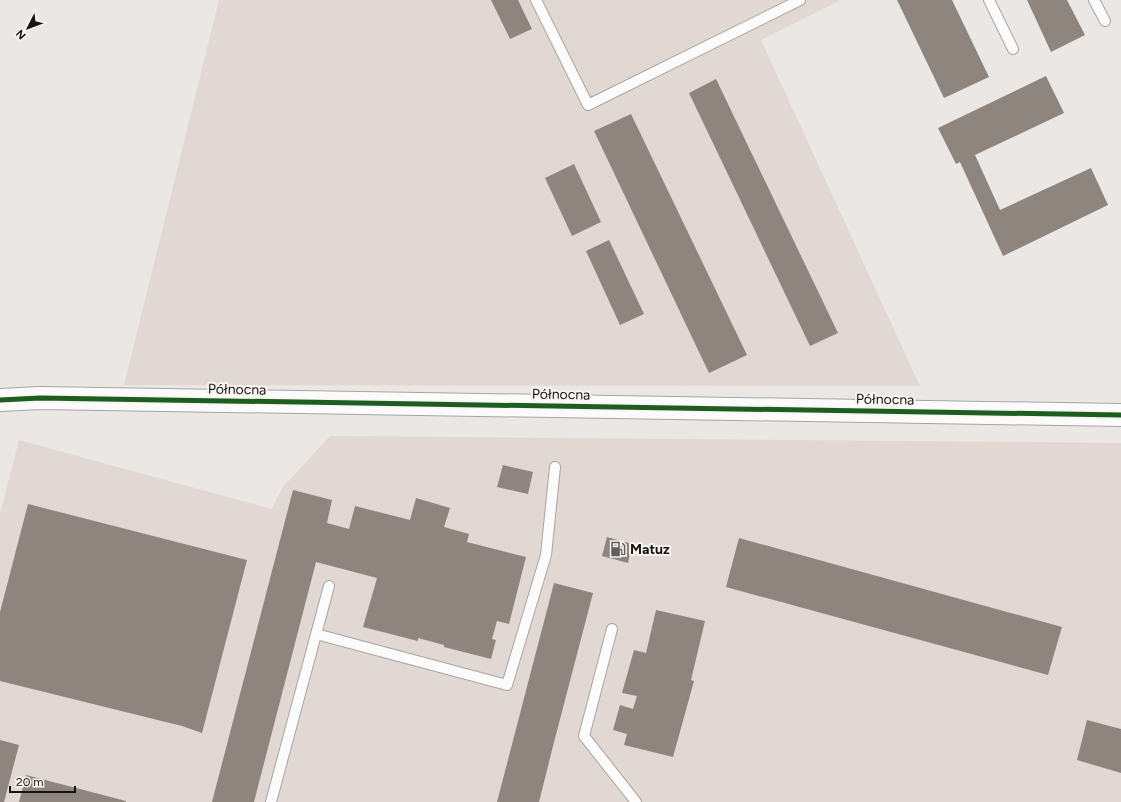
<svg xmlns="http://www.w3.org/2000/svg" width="1121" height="802" viewBox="0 0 1121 802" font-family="Figtree,sans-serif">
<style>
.built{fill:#e1d8d3}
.building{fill:#8e857f}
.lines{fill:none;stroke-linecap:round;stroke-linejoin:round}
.lane-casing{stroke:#a7a5a4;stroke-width:12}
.secondary-casing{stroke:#a7a5a4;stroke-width:24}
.lane{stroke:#fcfbfb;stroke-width:10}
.secondary{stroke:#fcfbfb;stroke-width:22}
.cycleway-casing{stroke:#faf4f1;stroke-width:8}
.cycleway{stroke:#1b5e20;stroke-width:5}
.labels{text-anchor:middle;stroke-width:4;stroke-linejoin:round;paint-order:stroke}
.street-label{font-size:14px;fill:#151412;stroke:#faf4f1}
.poi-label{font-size:14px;font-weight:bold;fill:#151412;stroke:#faf4f1;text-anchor:start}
</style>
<rect width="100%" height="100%" fill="#eae7e5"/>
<path class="built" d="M 219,0 L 841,0 L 761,40 L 920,386 L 124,385 Z
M 330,436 L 1121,443 L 1121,802 L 0,802 L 0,514 L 19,440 L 272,509 L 283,487 Z"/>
<path class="building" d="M 491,0 L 518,0 L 532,29 L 510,39 Z
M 897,0 L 952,0 L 989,77 L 944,98 Z
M 1027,0 L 1067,0 L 1085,35 L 1051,52 Z
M 1046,76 L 1064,113 L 975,155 L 1000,210 L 1091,168 L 1108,205 L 1003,256 L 960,162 L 956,164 L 938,128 Z
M 716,79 L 838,333 L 810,346 L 689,93 Z
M 631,114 L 747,355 L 709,373 L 594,131 Z
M 574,164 L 601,222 L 572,236 L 545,178 Z
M 609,240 L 644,314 L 620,325 L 586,251 Z
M 503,465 L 533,472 L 528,494 L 497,487 Z
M 293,490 L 332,500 L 327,523 L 349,529 L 355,506 L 410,520 L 416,498 L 450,508 L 444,527 L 469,534 L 467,542 L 526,557 L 509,624 L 497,621 L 492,639 L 496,640 L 491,659 L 444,647 L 444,645 L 418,638 L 418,641 L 363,627 L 377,578 L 316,562 L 254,802 L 212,802 Z
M 28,504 L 247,560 L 202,733 L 182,726 L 0,681 L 0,612 Z
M 607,537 L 632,544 L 628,563 L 602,556 Z
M 739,538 L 1062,627 L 1048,675 L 726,587 Z
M 554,583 L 593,593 L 553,746 L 539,802 L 497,802 Z
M 656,610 L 705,621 L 691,680 L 694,681 L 673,757 L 624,745 L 627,734 L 613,730 L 620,705 L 633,709 L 637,696 L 622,693 L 634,650 L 646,653 Z
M 1087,720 L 1121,729 L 1121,773 L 1077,760 Z
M 0,740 L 19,745 L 4,802 L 0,802 Z
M 26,775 L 126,801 L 126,802 L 19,802 Z"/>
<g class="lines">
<defs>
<path id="lane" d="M 536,0 L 588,105 L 800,0
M 989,0 L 1013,49
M 1094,0 L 1105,21
M 612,629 L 584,736 L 636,802
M 316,634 L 507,685 L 546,555 L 555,467
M 271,802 L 329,586"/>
<path id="secondary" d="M 0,400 L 40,398 L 1121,415"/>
</defs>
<use href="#lane" class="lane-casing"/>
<use href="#secondary" class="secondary-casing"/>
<use href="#lane" class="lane"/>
<use href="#secondary" class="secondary"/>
<defs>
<path id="cycleway" d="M 0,400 L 40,398 L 1121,415"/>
</defs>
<use href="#cycleway" class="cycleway-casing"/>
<use href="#cycleway" class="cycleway"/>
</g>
<defs>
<symbol id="fuel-bare" viewBox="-9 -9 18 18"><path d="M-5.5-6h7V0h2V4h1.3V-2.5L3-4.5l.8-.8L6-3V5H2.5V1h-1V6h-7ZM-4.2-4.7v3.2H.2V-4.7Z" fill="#605e5c" stroke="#faf4f1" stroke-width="2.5" paint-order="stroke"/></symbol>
</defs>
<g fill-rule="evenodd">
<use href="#fuel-bare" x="607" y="538" width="22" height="22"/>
</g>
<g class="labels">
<g class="street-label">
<text transform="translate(237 389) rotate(1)" y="5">Północna</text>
<text transform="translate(561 394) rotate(1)" y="5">Północna</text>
<text transform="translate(885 399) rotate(1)" y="5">Północna</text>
</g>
<g class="poi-label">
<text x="630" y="554">Matuz</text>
</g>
</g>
<g transform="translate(28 28) rotate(228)" stroke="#faf4f1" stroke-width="3" paint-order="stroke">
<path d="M0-3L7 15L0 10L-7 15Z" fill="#151412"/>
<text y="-6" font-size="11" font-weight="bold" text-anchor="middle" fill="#151412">N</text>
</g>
<path d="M10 786v6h65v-6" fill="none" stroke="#151412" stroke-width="2"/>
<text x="16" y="786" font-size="12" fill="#151412" stroke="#faf4f1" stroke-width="3" paint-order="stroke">20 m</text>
</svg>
